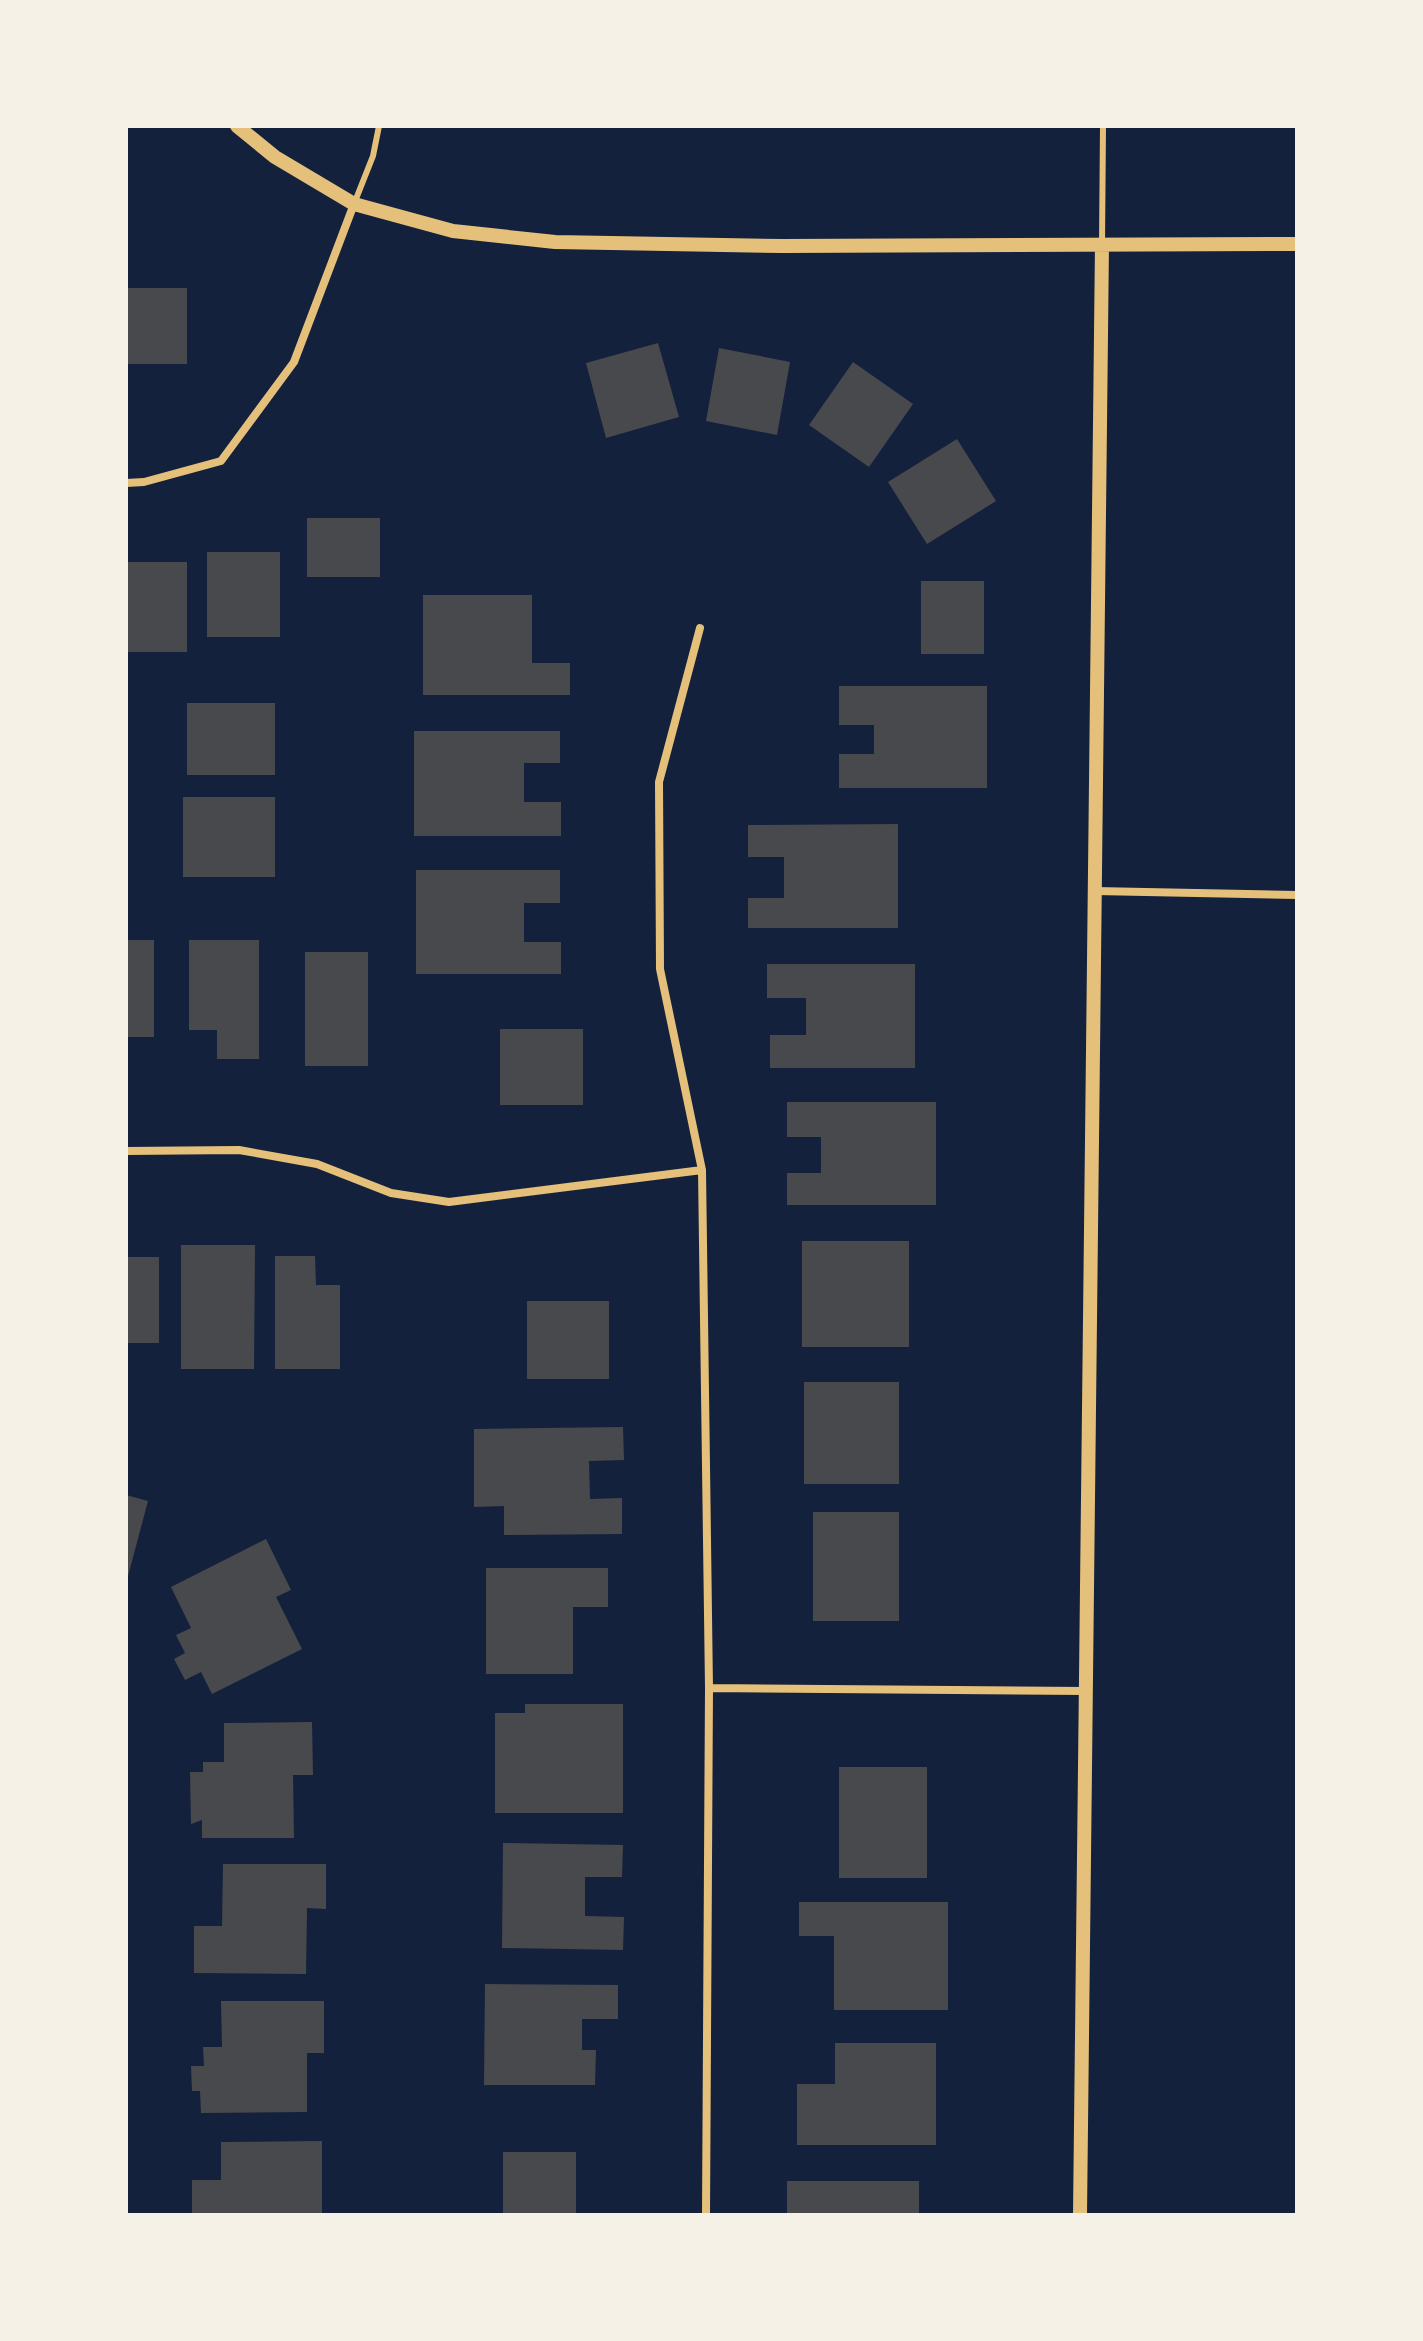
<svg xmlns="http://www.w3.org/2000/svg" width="1423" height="2341" viewBox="0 0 1423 2341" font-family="'Libre Baskerville',serif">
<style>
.building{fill:#48494c}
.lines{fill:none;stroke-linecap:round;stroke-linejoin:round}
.service{stroke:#e5c07b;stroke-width:6}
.minor{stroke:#e5c07b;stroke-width:8}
.tertiary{stroke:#e5c07b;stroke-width:14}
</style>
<rect width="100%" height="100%" fill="#14213d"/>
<path class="building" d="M 126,288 L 187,288 L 187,364 L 126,364 Z
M 658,343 L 679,417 L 606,438 L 586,363 Z
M 719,348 L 790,362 L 777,435 L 706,421 Z
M 853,362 L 913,404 L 869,467 L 809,425 Z
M 957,439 L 996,501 L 927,544 L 888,482 Z
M 307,518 L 380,518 L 380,577 L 307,577 Z
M 207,552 L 280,552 L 280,637 L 207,637 Z
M 126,562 L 187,562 L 187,652 L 126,652 Z
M 921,581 L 984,581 L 984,654 L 921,654 Z
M 423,595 L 532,595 L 532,663 L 570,663 L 570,695 L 423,695 Z
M 839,686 L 987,686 L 987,788 L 839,788 L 839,754 L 874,754 L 874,725 L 839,725 Z
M 187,703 L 275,703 L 275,775 L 187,775 Z
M 414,731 L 560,731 L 560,763 L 524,763 L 524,802 L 561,802 L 561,836 L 414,836 Z
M 183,797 L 275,797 L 275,877 L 183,877 Z
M 898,824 L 898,928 L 748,928 L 748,898 L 784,898 L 784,857 L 748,857 L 748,825 Z
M 416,870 L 560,870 L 560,903 L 524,903 L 524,942 L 561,942 L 561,974 L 416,974 Z
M 126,940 L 154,940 L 154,1037 L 126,1037 Z
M 189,940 L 259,940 L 259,1059 L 217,1059 L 217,1030 L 189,1030 Z
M 305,952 L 368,952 L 368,1066 L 305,1066 Z
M 767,964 L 915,964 L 915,1068 L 770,1068 L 770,1035 L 806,1035 L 806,998 L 767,998 Z
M 500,1029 L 583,1029 L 583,1105 L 500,1105 Z
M 787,1102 L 936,1102 L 936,1205 L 787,1205 L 787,1173 L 821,1173 L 821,1137 L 787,1137 Z
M 802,1241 L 909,1241 L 909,1347 L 802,1347 Z
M 181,1245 L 255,1245 L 254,1369 L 181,1369 Z
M 275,1256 L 315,1256 L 316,1285 L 340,1285 L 340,1369 L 275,1369 Z
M 126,1257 L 159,1257 L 159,1343 L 126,1343 Z
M 527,1301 L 609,1301 L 609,1379 L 527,1379 Z
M 804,1382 L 899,1382 L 899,1484 L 804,1484 Z
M 623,1427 L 624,1460 L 589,1461 L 590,1499 L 622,1498 L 622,1534 L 504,1535 L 504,1506 L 474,1507 L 474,1429 Z
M 126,1495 L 148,1501 L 127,1580 L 126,1580 Z
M 813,1512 L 899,1512 L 899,1621 L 813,1621 Z
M 266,1539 L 291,1590 L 276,1597 L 302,1649 L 212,1694 L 201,1672 L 185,1680 L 174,1659 L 185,1653 L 176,1635 L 191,1628 L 171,1587 Z
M 486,1568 L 608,1568 L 608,1607 L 573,1607 L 573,1674 L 486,1674 Z
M 525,1704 L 623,1704 L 623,1813 L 495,1813 L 495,1713 L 525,1713 Z
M 312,1722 L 313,1775 L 293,1775 L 294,1838 L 202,1838 L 202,1820 L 191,1824 L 190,1772 L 203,1772 L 203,1762 L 224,1762 L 224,1723 Z
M 839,1767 L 927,1767 L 927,1878 L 839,1878 Z
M 503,1843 L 623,1845 L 622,1877 L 585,1877 L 585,1916 L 624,1917 L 623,1950 L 502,1948 Z
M 223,1864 L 326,1864 L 326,1909 L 307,1908 L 306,1974 L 194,1973 L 194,1926 L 222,1926 Z
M 799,1902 L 948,1902 L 948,2010 L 834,2010 L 834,1936 L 799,1936 Z
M 485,1984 L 618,1985 L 618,2019 L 582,2019 L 582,2050 L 596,2050 L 595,2085 L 484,2085 Z
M 221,2001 L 324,2001 L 324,2053 L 307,2053 L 307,2112 L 201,2113 L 200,2091 L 192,2091 L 191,2066 L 204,2066 L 203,2047 L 222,2047 Z
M 835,2043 L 936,2043 L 936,2145 L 797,2145 L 797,2084 L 835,2084 Z
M 322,2141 L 322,2215 L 192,2215 L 192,2180 L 221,2180 L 221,2142 Z
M 503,2152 L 576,2152 L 576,2215 L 503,2215 Z
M 787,2181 L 919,2181 L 919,2215 L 787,2215 Z"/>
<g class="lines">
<path class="service" d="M 354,204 L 373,156 L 379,126
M 1102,244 L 1103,126"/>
<path class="minor" d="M 126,483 L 144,482 L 221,461 L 294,362 L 354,204
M 700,628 L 659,782 L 660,969 L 702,1170 L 709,1688 L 706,2215
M 1095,891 L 1297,895
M 126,1151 L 239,1150 L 317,1164 L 391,1193 L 449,1202 L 702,1170
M 709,1688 L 1085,1691"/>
<path class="tertiary" d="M 237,126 L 275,157 L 354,204 L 453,231 L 555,242 L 782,246 L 1297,244
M 1080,2215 L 1102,244"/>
</g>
<rect width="1423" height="2341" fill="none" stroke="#f6f1e7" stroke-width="256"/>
</svg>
